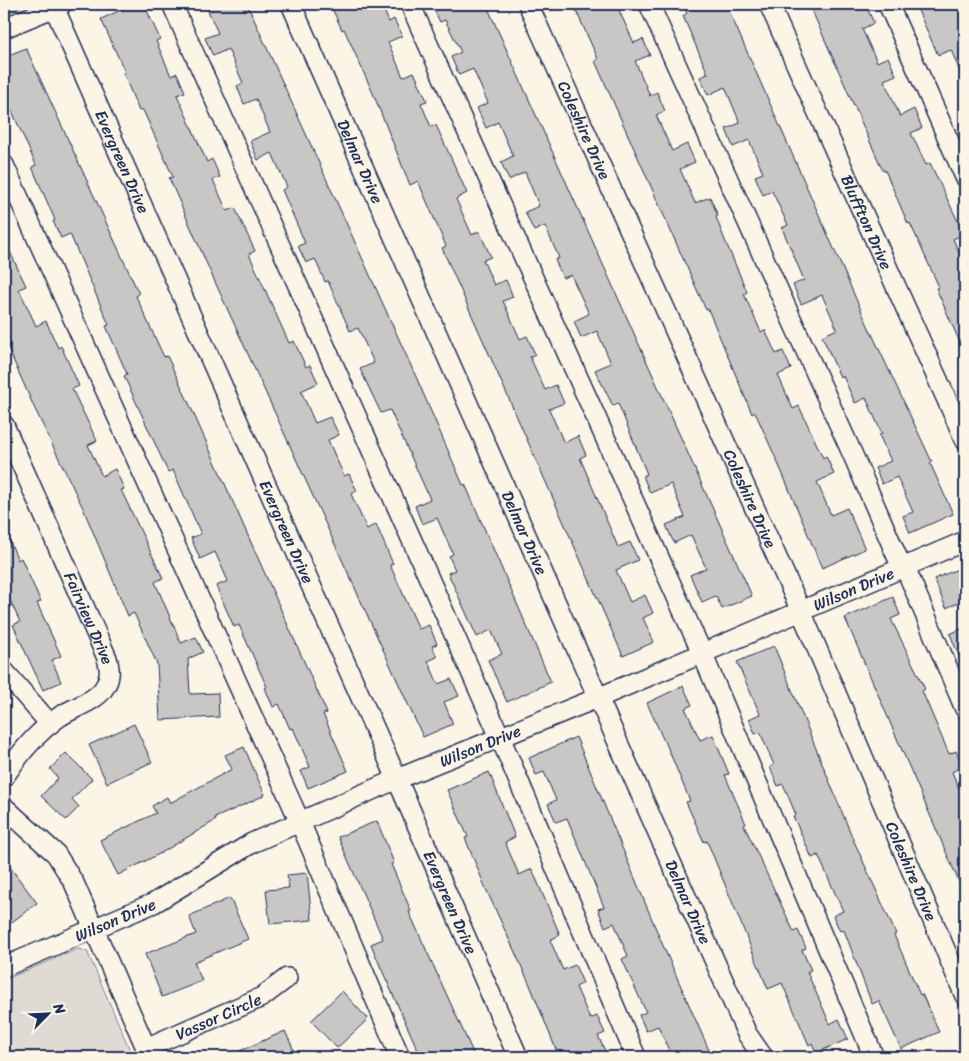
<svg xmlns="http://www.w3.org/2000/svg" width="969" height="1061" viewBox="0 0 969 1061" font-family="Sriracha,sans-serif">
<style>
.grass{fill:#dfdbd4;stroke:#7d8599}
.park{fill:url(#park-tufts);stroke:#7d8599}
.building{fill:#c8c7c6;stroke:#1b2f5e}
.lines{fill:none;stroke-linecap:round;stroke-linejoin:round}
.minor-casing{stroke:#1b2f5e;stroke-width:22}
.minor{stroke:#fcf5e5;stroke-width:19}
.labels{text-anchor:middle;stroke-width:4;stroke-linejoin:round;paint-order:stroke}
.street-label{font-size:16px;fill:#1b2f5e;stroke:#fcf5e5}
</style>
<defs>
<pattern id="park-tufts" width="24" height="20" patternUnits="userSpaceOnUse" patternTransform="scale(1.25)"><rect width="24" height="20" fill="#dfdbd4"/><path d="M3 7l-1-3M5 7V3M7 7l1-3M15 17l-1-3M17 17v-4M19 17l1-3" fill="none" stroke="#bfbcb8"/></pattern>
</defs>
<rect width="100%" height="100%" fill="#fcf5e5"/>
<filter id="ink" filterUnits="userSpaceOnUse"><feTurbulence type="fractalNoise" baseFrequency=".02" numOctaves="2"/><feDisplacementMap in="SourceGraphic" scale="10" xChannelSelector="R" yChannelSelector="G"/><feConvolveMatrix kernelMatrix="1 2 1 2 8 2 1 2 1" color-interpolation-filters="sRGB"/></filter>
<g filter="url(#ink)">
<path class="grass" d="M 78,949 L 87,951 L 133,1057 L 4,1057 L 4,980 Z"/>
<path class="park" d="M 4,4 L 28,4 L 4,14 Z"/>
<path class="building" d="M 134,4 L 144,4 L 160,39 L 156,41 L 171,76 L 177,73 L 185,92 L 177,95 L 207,162 L 212,159 L 220,177 L 213,180 L 227,211 L 235,208 L 255,251 L 249,254 L 289,343 L 294,341 L 306,367 L 310,365 L 318,383 L 301,391 L 315,423 L 330,417 L 339,435 L 328,440 L 344,476 L 349,474 L 357,491 L 351,494 L 367,529 L 376,524 L 393,564 L 390,565 L 419,629 L 429,625 L 437,644 L 432,646 L 437,657 L 428,661 L 438,684 L 451,679 L 459,696 L 444,702 L 453,724 L 423,737 L 210,271 L 169,178 L 173,177 L 143,110 L 139,111 L 123,73 L 125,72 L 101,19 Z
M 205,4 L 247,4 L 417,379 L 463,485 L 465,484 L 551,682 L 507,702 L 488,660 L 502,654 L 491,630 L 477,637 L 448,573 L 455,570 L 449,556 L 453,554 L 437,518 L 422,524 L 415,506 L 430,499 L 390,410 L 381,413 L 360,369 L 374,363 L 358,328 L 350,331 L 328,281 L 325,282 L 315,259 L 306,263 L 298,246 L 305,243 L 282,190 L 287,187 L 272,153 L 258,160 L 250,141 L 270,132 L 256,99 L 244,104 L 237,86 L 243,83 L 228,49 L 213,56 L 205,38 L 218,33 Z
M 330,4 L 381,4 L 389,22 L 394,19 L 402,36 L 388,42 L 403,77 L 414,72 L 427,101 L 421,103 L 431,127 L 436,125 L 467,193 L 456,199 L 472,235 L 479,231 L 491,257 L 483,260 L 494,285 L 506,280 L 513,297 L 503,301 L 520,339 L 527,336 L 535,354 L 530,357 L 545,390 L 556,385 L 564,403 L 549,409 L 564,443 L 578,436 L 586,455 L 580,458 L 618,547 L 630,542 L 638,560 L 616,570 L 630,602 L 645,595 L 653,613 L 643,618 L 654,642 L 623,656 L 442,248 L 446,246 L 418,181 L 410,185 L 372,91 L 344,29 L 342,30 Z
M 431,4 L 486,4 L 752,596 L 722,609 L 716,596 L 702,602 L 690,575 L 706,568 L 691,535 L 674,543 L 666,525 L 685,517 L 671,484 L 650,493 L 643,476 L 647,474 L 618,403 L 613,406 L 595,370 L 611,363 L 597,331 L 581,338 L 574,321 L 589,314 L 571,275 L 563,278 L 555,260 L 559,258 L 545,226 L 534,231 L 525,212 L 539,206 L 525,172 L 509,180 L 501,162 L 513,156 L 498,122 L 486,128 L 477,108 L 488,103 L 473,69 L 459,75 L 451,57 L 461,52 L 445,20 L 440,22 Z
M 573,4 L 616,4 L 634,43 L 643,39 L 650,55 L 635,61 L 650,96 L 657,92 L 665,111 L 656,115 L 672,151 L 687,144 L 695,162 L 680,169 L 695,203 L 710,197 L 718,216 L 716,217 L 724,238 L 747,292 L 744,294 L 761,332 L 765,330 L 776,354 L 783,351 L 791,369 L 778,375 L 793,409 L 799,406 L 823,458 L 826,456 L 834,474 L 817,482 L 831,515 L 847,508 L 865,549 L 822,568 L 781,470 L 755,412 L 752,414 L 708,309 L 706,310 L 595,61 L 598,59 Z
M 683,4 L 726,4 L 864,317 L 932,462 L 930,463 L 953,514 L 910,533 L 903,516 L 913,512 L 897,477 L 882,484 L 875,468 L 891,461 L 879,435 L 882,434 L 866,398 L 855,403 L 843,376 L 840,377 L 822,336 L 837,329 L 822,295 L 801,304 L 793,285 L 804,280 L 782,228 L 788,225 L 772,191 L 763,195 L 755,176 L 763,173 L 749,140 L 733,147 L 726,129 L 740,123 L 725,87 L 708,95 L 700,77 L 708,74 L 683,16 L 687,13 Z
M 809,4 L 865,4 L 874,23 L 862,29 L 877,62 L 888,57 L 896,75 L 884,80 L 900,116 L 914,109 L 922,128 L 911,133 L 926,165 L 930,163 L 964,234 L 953,239 L 965,266 L 965,354 L 936,288 L 939,287 L 910,223 L 908,224 L 885,170 L 883,171 Z
M 915,4 L 960,4 L 965,16 L 965,84 L 951,50 L 938,55 Z
M 26,48 L 139,294 L 136,296 L 164,357 L 167,356 L 188,401 L 327,713 L 323,714 L 348,771 L 308,788 L 301,771 L 310,767 L 293,728 L 290,729 L 279,704 L 273,707 L 265,688 L 267,687 L 239,625 L 234,627 L 216,586 L 228,581 L 215,552 L 200,559 L 191,538 L 201,534 L 173,470 L 168,472 L 124,376 L 127,374 L 106,326 L 109,325 L 70,234 L 61,238 L 53,221 L 55,220 L 32,167 L 36,165 L 8,102 L 4,104 L 4,57 Z
M 4,239 L 26,286 L 19,289 L 36,326 L 46,321 L 58,348 L 61,346 L 79,386 L 72,389 L 97,441 L 88,445 L 102,476 L 115,469 L 124,489 L 121,490 L 163,578 L 155,582 L 181,643 L 196,637 L 203,652 L 188,659 L 190,694 L 218,693 L 219,717 L 160,720 L 157,664 L 134,613 L 128,616 L 83,508 L 34,407 L 4,339 Z
M 4,528 L 18,560 L 21,558 L 41,602 L 37,603 L 61,656 L 52,660 L 61,682 L 43,690 L 13,625 L 20,622 L 4,587 Z
M 965,566 L 965,600 L 946,608 L 934,579 Z
M 893,597 L 900,615 L 891,619 L 925,689 L 922,691 L 949,754 L 956,751 L 963,766 L 952,772 L 965,802 L 965,896 L 845,618 Z
M 965,627 L 965,671 L 950,634 Z
M 774,646 L 853,839 L 896,934 L 894,935 L 920,995 L 922,994 L 939,1032 L 901,1049 L 879,1001 L 872,1004 L 844,930 L 840,931 L 833,916 L 843,911 L 818,855 L 812,858 L 793,816 L 796,815 L 783,784 L 778,786 L 770,767 L 774,765 L 760,732 L 755,734 L 749,719 L 760,714 L 737,662 Z
M 683,686 L 692,705 L 685,708 L 700,740 L 713,735 L 729,774 L 725,775 L 746,824 L 744,825 L 794,932 L 798,930 L 806,948 L 802,950 L 811,970 L 807,972 L 830,1024 L 839,1019 L 848,1039 L 816,1053 L 812,1043 L 809,1045 L 782,983 L 768,989 L 707,841 L 704,842 L 686,802 L 690,801 L 665,741 L 664,741 L 647,703 Z
M 134,724 L 152,762 L 107,783 L 89,745 Z
M 576,737 L 661,941 L 712,1057 L 672,1057 L 658,1026 L 646,1031 L 639,1015 L 646,1012 L 622,959 L 628,956 L 614,923 L 605,927 L 598,909 L 604,907 L 567,818 L 556,822 L 548,804 L 556,800 L 544,772 L 536,775 L 529,758 Z
M 244,747 L 265,795 L 215,818 L 216,820 L 161,853 L 118,875 L 100,840 L 156,813 L 152,806 L 167,797 L 170,803 L 232,769 L 225,755 Z
M 66,753 L 92,779 L 72,799 L 79,807 L 66,820 L 41,796 L 58,778 L 50,769 Z
M 489,772 L 515,837 L 505,842 L 519,875 L 532,869 L 560,935 L 550,940 L 563,970 L 575,965 L 583,983 L 576,987 L 590,1019 L 597,1016 L 605,1033 L 598,1036 L 608,1057 L 559,1057 L 530,985 L 486,889 L 465,838 L 468,837 L 447,790 Z
M 377,821 L 394,863 L 391,864 L 411,911 L 409,912 L 475,1057 L 421,1057 L 381,968 L 371,944 L 383,939 L 338,837 Z
M 4,859 L 37,903 L 4,928 Z
M 307,873 L 312,920 L 270,924 L 266,890 L 289,888 L 287,875 Z
M 230,898 L 248,939 L 194,962 L 202,981 L 162,997 L 145,954 L 196,934 L 189,916 Z
M 342,991 L 368,1019 L 337,1048 L 311,1021 Z
M 285,1031 L 297,1057 L 226,1057 Z"/>
<g class="lines">
<defs>
<g id="minor">
<path d="M 172,4 L 500,737 L 636,1057"/>
<path id="s1" d="M 291,4 L 747,1034 L 763,1057"/>
<path d="M 410,4 L 702,653 L 874,1057"/>
<path id="s2" d="M 528,4 L 801,611 L 965,996"/>
<path d="M 649,4 L 852,453 L 902,568"/>
<path id="s3" d="M 769,4 L 965,440"/>
<path d="M 888,4 L 965,177"/>
<path id="s4" d="M 54,7 L 397,779 L 518,1057"/>
<path d="M 4,28 L 62,4"/>
<path d="M 4,165 L 300,822 L 400,1057"/>
<path id="s5" d="M 4,425 L 107,658 C 110,669 111,678 104,688 C 95,702 72,708 59,717 C 36,733 19,754 4,777"/>
<path d="M 905,567 L 965,709"/>
<path d="M 4,671 L 50,724"/>
<path d="M 4,807 L 56,854 L 74,883 L 150,1057"/>
<path id="s6" d="M 4,967 L 154,903 L 252,843 L 397,779 L 600,697 L 965,541"/>
<path id="s7" d="M 146,1048 L 262,997 L 287,978"/>
</g>
</defs>
<use href="#minor" class="minor-casing"/>
<use href="#minor" class="minor"/>
</g>
</g>
<g class="labels">
<g class="street-label">
<text dy="6" stroke="none"><textPath href="#s2" startOffset="138">Coleshire Drive</textPath></text>
<text dy="6" stroke="none"><textPath href="#s1" startOffset="172">Delmar Drive</textPath></text>
<text dy="6" stroke="none"><textPath href="#s4" startOffset="169">Evergreen Drive</textPath></text>
<text dy="6" stroke="none"><textPath href="#s3" startOffset="239">Bluffton Drive</textPath></text>
<text dy="6" stroke="none"><textPath href="#s2" startOffset="542">Coleshire Drive</textPath></text>
<text dy="6" stroke="none"><textPath href="#s1" startOffset="578">Delmar Drive</textPath></text>
<text dy="6" stroke="none"><textPath href="#s4" startOffset="574">Evergreen Drive</textPath></text>
<text dy="6" stroke="none"><textPath href="#s6" startOffset="931">Wilson Drive</textPath></text>
<text dy="6" stroke="none"><textPath href="#s5" startOffset="211">Fairview Drive</textPath></text>
<text dy="6" stroke="none"><textPath href="#s6" startOffset="526">Wilson Drive</textPath></text>
<text dy="6" stroke="none"><textPath href="#s2" startOffset="948">Coleshire Drive</textPath></text>
<text dy="6" stroke="none"><textPath href="#s4" startOffset="979">Evergreen Drive</textPath></text>
<text dy="6" stroke="none"><textPath href="#s1" startOffset="982">Delmar Drive</textPath></text>
<text dy="6" stroke="none"><textPath href="#s6" startOffset="121">Wilson Drive</textPath></text>
<text dy="6" stroke="none"><textPath href="#s7" startOffset="79">Vassor Circle</textPath></text>
</g>
</g>
<rect width="969" height="1061" fill="none" stroke="#fcf5e5" stroke-width="20"/>
<rect x="10" y="10" width="949" height="1041" fill="none" stroke="#1b2f5e" stroke-width="2" filter="url(#ink)"/>
<g transform="translate(48 1014) rotate(66)" stroke="#fcf5e5" stroke-width="4" paint-order="stroke">
<path d="M0-4L9 19L0 12L-9 19Z" fill="#1b2f5e"/>
<text y="-8" font-size="14" font-weight="bold" text-anchor="middle" fill="#1b2f5e">N</text>
</g>
</svg>
